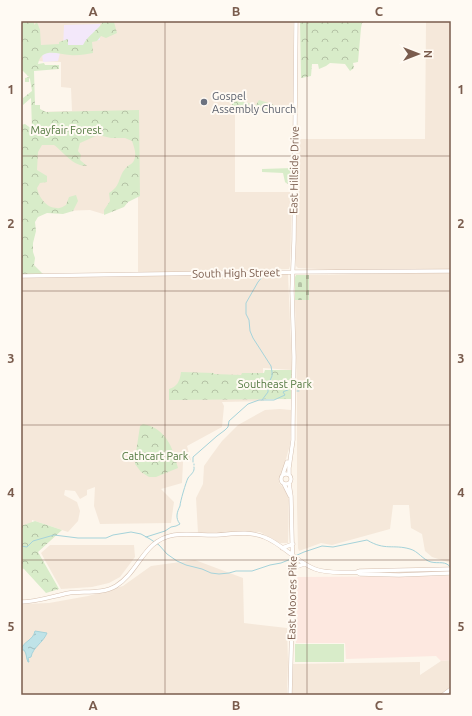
<svg xmlns="http://www.w3.org/2000/svg" width="472" height="716" viewBox="0 0 472 716" font-family="Ubuntu,sans-serif">
<style>
.residential{fill:#f5e8da}
.commercial{fill:#fde8e0}
.education{fill:#f3e8fa}
.grass{fill:#d8ecc9}
.forest{fill:url(#forest-crowns)}
.cemetery{fill:url(#cemetery-stones)}
.water{fill:url(#water-ripples);stroke:#a5d3da}
.lines{fill:none;stroke-linecap:round;stroke-linejoin:round}
.stream{stroke:#a5d3da;stroke-width:1}
.secondary-casing{stroke:#d6c0b0;stroke-width:4.5}
.secondary{stroke:#fff;stroke-width:3.5}
.grid{fill:none;stroke:#7a5c4d;stroke-width:1;stroke-opacity:0.55}
.worship-dot{fill:#6b7280;stroke:#fffaf3;stroke-width:1.5}
.labels{text-anchor:middle;stroke-width:4;stroke-linejoin:round;paint-order:stroke}
.worship-label{font-size:11px;fill:#5b616d;stroke:#fffaf3;text-anchor:start}
.park-label{font-size:11px;fill:#537a41;stroke:#fffaf3}
.street-label{font-size:11px;fill:#7a5c4d;stroke:#fffaf3}
.neatline{fill:none;stroke:#7a5c4d;stroke-width:1.5}
.grid-label{font-size:13px;text-anchor:middle;font-weight:bold;fill:#7a5c4d}
</style>
<defs>
<pattern id="forest-crowns" width="20" height="18" patternUnits="userSpaceOnUse"><rect width="20" height="18" fill="#d8ecc9"/><path d="M2 6a3 3 0 1 1 6 0M12 15a3 3 0 1 1 6 0" fill="none" stroke="#b4c2a5"/></pattern>
<pattern id="cemetery-stones" width="16" height="16" patternUnits="userSpaceOnUse"><rect width="16" height="16" fill="#d8ecc9"/><path d="M2 7V4a2 2 0 0 1 4 0v3zM10 15v-3a2 2 0 0 1 4 0v3z" fill="#b4c2a5"/></pattern>
<pattern id="water-ripples" width="26" height="14" patternUnits="userSpaceOnUse"><rect width="26" height="14" fill="#bfe3e8"/><path d="M2 4q2-2 4 0t4 0M15 11q2-2 4 0t4 0" fill="none" stroke="#a0bbbe"/></pattern>
</defs>
<rect width="100%" height="100%" fill="#fdf6ec"/>
<path class="residential" d="M 34,21 L 293,21 L 294,111 L 235,111 L 235,192 L 292,192 L 290,266 L 289,269 L 216,272 L 288,274 L 292,370 L 263,368 L 264,401 L 222,402 L 224,406 L 222,427 L 187,446 L 191,460 L 183,462 L 182,483 L 161,489 L 174,502 L 171,523 L 100,524 L 94,506 L 95,487 L 87,490 L 87,495 L 80,499 L 75,491 L 65,490 L 64,495 L 77,502 L 80,511 L 78,521 L 68,532 L 32,520 L 31,554 L 21,555 L 21,276 L 138,273 L 138,196 L 103,214 L 90,210 L 34,212 L 37,112 L 72,111 L 71,88 L 61,87 L 61,62 L 34,61 Z
M 426,21 L 451,21 L 451,271 L 356,271 L 298,268 L 296,266 L 295,139 L 425,139 Z
M 451,272 L 451,563 L 432,557 L 425,551 L 422,534 L 411,528 L 409,505 L 393,505 L 390,529 L 332,545 L 321,543 L 299,551 L 298,548 L 297,506 L 297,401 L 295,300 L 309,300 L 309,275 Z
M 280,409 L 291,410 L 290,445 L 279,483 L 286,490 L 289,500 L 288,543 L 280,543 L 260,532 L 198,533 L 196,498 L 203,484 L 204,466 L 211,456 L 222,441 L 238,425 L 265,410 Z
M 50,545 L 134,545 L 135,557 L 120,577 L 109,583 L 92,587 L 61,589 L 41,553 Z
M 195,560 L 243,578 L 244,623 L 287,628 L 288,662 L 287,695 L 21,695 L 21,604 L 49,603 L 88,596 L 123,586 L 151,566 Z
M 451,660 L 451,695 L 292,695 L 293,664 L 420,662 L 420,675 L 441,661 Z"/>
<path class="commercial" d="M 451,576 L 451,660 L 441,661 L 436,656 L 346,659 L 345,643 L 296,643 L 297,577 Z"/>
<path class="education" d="M 100,24 L 100,40 L 91,41 L 91,47 L 60,53 L 58,61 L 43,62 L 42,54 L 47,51 L 63,49 L 64,25 Z"/>
<path class="grass" d="M 295,644 L 344,644 L 344,662 L 295,662 Z"/>
<path class="forest" d="M 21,21 L 34,21 L 34,25 L 37,22 L 40,30 L 41,45 L 59,44 L 59,42 L 68,39 L 68,45 L 83,45 C 88,35 97,31 103,22 L 114,22 L 117,33 L 106,38 L 101,36 L 97,41 L 92,42 L 93,53 C 86,54 78,56 70,55 C 58,54 41,47 38,64 L 44,63 L 45,65 L 59,65 L 59,69 L 34,71 L 35,105 L 40,105 L 40,109 L 46,112 L 139,110 L 140,196 L 128,202 L 124,207 L 104,215 L 104,210 L 110,201 L 109,193 C 121,186 118,177 125,169 C 128,164 134,165 135,157 C 136,152 134,147 132,141 L 125,138 L 111,138 L 98,135 L 80,143 L 78,151 L 81,155 L 80,160 L 87,166 C 72,166 65,153 54,145 L 42,145 L 38,152 L 37,170 L 47,176 L 47,182 L 40,183 L 37,188 C 39,197 46,208 57,208 C 60,209 64,206 66,205 L 69,197 L 76,195 L 78,201 L 73,211 L 63,214 L 47,213 L 38,217 L 35,222 L 36,231 L 33,243 L 33,252 L 35,258 L 34,265 L 44,275 L 21,274 L 21,257 L 22,256 L 21,254 L 21,125 L 25,124 L 32,129 L 31,98 L 23,105 L 23,98 L 32,91 L 30,79 L 29,78 L 29,82 L 25,82 L 25,78 L 29,77 L 23,71 L 21,71 Z
M 300,21 L 365,21 L 362,23 L 361,28 L 358,62 L 353,63 L 354,68 L 350,71 L 345,64 L 330,63 L 326,66 L 319,69 L 318,64 L 312,64 L 311,76 L 301,78 Z
M 232,100 L 249,103 L 250,105 L 256,105 L 259,100 L 272,104 L 279,109 L 293,110 L 292,111 L 232,111 Z
M 292,168 L 291,178 L 288,180 L 288,184 L 285,182 L 283,173 L 262,172 L 262,169 Z
M 265,370 L 292,370 L 291,399 L 169,400 L 169,389 C 177,387 180,381 181,372 L 214,373 L 214,374 L 241,375 L 242,373 L 264,373 Z
M 143,424 C 166,428 173,448 178,468 L 156,477 L 149,477 L 141,472 L 135,464 L 135,459 L 140,426 Z
M 35,521 L 62,530 L 38,552 L 59,589 L 46,593 L 24,569 L 21,568 L 21,526 Z"/>
<path class="cemetery" d="M 296,275 L 309,275 L 309,300 L 295,300 L 295,277 Z"/>
<path class="water" d="M 35,631 L 47,633 C 43,643 33,647 31,657 L 28,658 L 29,662 L 28,662 C 26,658 27,654 24,650 L 21,650 C 23,641 33,641 35,631 Z"/>
<g class="lines">
<path class="stream" d="M 297,391 L 299,391
M 262,400 L 268,392 L 268,385 L 272,376 L 272,372 L 271,366 L 253,338 L 250,331 L 249,320 L 246,314 L 246,303 L 258,282 L 263,276
M 193,462 L 193,457 L 217,436 L 225,430 L 228,427 L 229,421 L 248,404 L 259,400 L 274,400 L 285,395 L 283,392 L 285,391 L 288,390
M 194,464 L 194,465
M 146,537 L 165,531 L 171,527 L 176,526 L 180,524 C 175,518 177,512 180,506 C 180,502 186,482 188,478 C 191,474 195,472 194,467
M 21,546 L 27,547 L 33,541 L 54,535 L 78,538 L 106,538 L 113,535 L 131,532 L 141,534 L 150,539 L 159,545 L 167,554 L 177,561 L 186,565 L 202,569 L 211,573 L 219,574 L 229,573 L 236,571 L 252,571 L 270,565 L 281,563 L 291,559
M 295,556 L 304,552 L 322,546 L 333,547 L 367,540 C 385,551 393,544 410,549 C 418,551 423,560 431,562 C 439,564 446,560 451,568"/>
<defs>
<path id="secondary" d="M 21,276 L 293,272 L 451,271
M281 479a5 5 0 1 1 10 0a5 5 0 1 1-10 0Z
M 283,474 L 287,462
M 289,475 L 289,468 L 293,440 L 293,424 L 294,357 L 292,291 L 294,240 L 296,21
M 289,483 L 291,496 L 293,580 L 290,695
M 284,484 L 290,496
M 282,548 L 293,544
M 293,568 L 304,564
M 357,572 L 360,574 L 399,575 L 451,573
M 21,602 C 37,602 53,596 69,593 C 84,591 103,594 116,586 C 140,571 143,540 174,535 C 186,533 198,535 210,535 C 228,535 247,530 264,537 C 283,544 296,562 315,569 C 328,574 344,572 357,572 L 360,571 L 451,569
M 443,695 L 451,689"/>
</defs>
<use href="#secondary" class="secondary-casing"/>
<use href="#secondary" class="secondary"/>
</g>
<path class="grid" d="M 165,21 L 165,695M 307,21 L 307,695M 21,156 L 451,156M 21,291 L 451,291M 21,425 L 451,425M 21,560 L 451,560"/>
<circle class="worship-dot" cx="204" cy="102" r="4"/>
<g class="labels">
<g class="worship-label">
<text x="212" y="100">Gospel<tspan x="212" dy="13">Assembly Church</tspan></text>
</g>
<g class="park-label">
<text x="66" y="134">Mayfair Forest</text>
<text x="275" y="388">Southeast Park</text>
<text x="155" y="460">Cathcart Park</text>
</g>
<g class="street-label">
<text transform="translate(294 170) rotate(-89)" y="4">East Hillside Drive</text>
<text transform="translate(236 273) rotate(-1)" y="4">South High Street</text>
<text transform="translate(292 598) rotate(-89)" y="4">East Moores Pike</text>
</g>
</g>
<rect width="472" height="716" fill="none" stroke="#fffaf3" stroke-width="44"/>
<g transform="translate(418 54) rotate(90)" stroke="#fffaf3" stroke-width="3" paint-order="stroke">
<path d="M0-3L7 15L0 10L-7 15Z" fill="#7a5c4d"/>
<text y="-6" font-size="11" font-weight="bold" text-anchor="middle" fill="#7a5c4d">N</text>
</g>
<rect x="22" y="22" width="428" height="672" class="neatline"/>
<g class="grid-label">
<text x="93" y="16">A</text>
<text x="236" y="16">B</text>
<text x="379" y="16">C</text>
<text x="11" y="94">1</text>
<text x="461" y="94">1</text>
<text x="11" y="228">2</text>
<text x="461" y="228">2</text>
<text x="11" y="363">3</text>
<text x="461" y="363">3</text>
<text x="11" y="497">4</text>
<text x="461" y="497">4</text>
<text x="11" y="631">5</text>
<text x="461" y="631">5</text>
<text x="93" y="710">A</text>
<text x="236" y="710">B</text>
<text x="379" y="710">C</text>
</g>
</svg>
